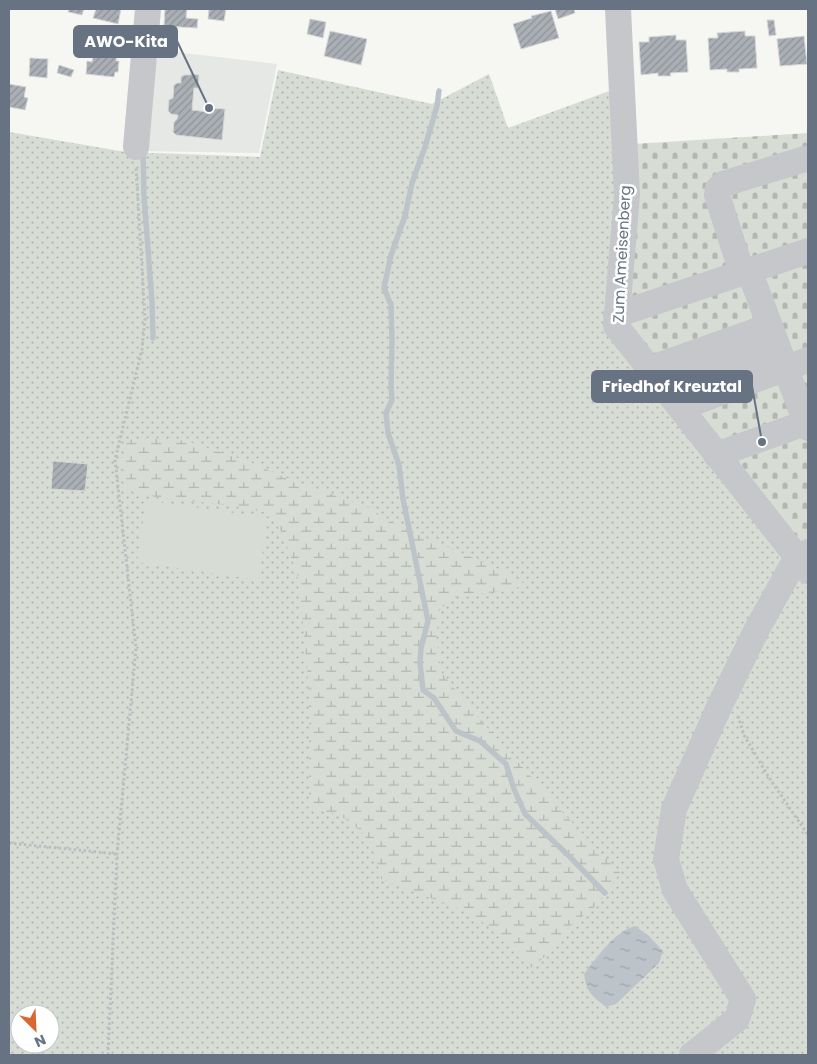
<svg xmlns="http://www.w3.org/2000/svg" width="817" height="1064" viewBox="0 0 817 1064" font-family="Poppins,sans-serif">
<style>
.built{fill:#e6e8e6}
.grass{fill:url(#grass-dots);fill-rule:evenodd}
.wetland{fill:url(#wetland-marsh)}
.cemetery{fill:url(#cemetery-stones)}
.garden{fill:#d7ddd4}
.water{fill:url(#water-ripples)}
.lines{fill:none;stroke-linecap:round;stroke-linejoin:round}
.stream{stroke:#bcc4c9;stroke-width:5.5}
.building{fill:url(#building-hatch);stroke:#d7d8d6}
.path{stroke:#bcbec0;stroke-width:3;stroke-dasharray:2.5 2.5;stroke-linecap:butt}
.minor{stroke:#c5c7cb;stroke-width:26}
.labels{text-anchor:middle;stroke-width:5;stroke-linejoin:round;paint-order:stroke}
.street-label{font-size:15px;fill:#677382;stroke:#fff}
.leader{fill:none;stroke:#677382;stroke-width:2}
.callout-dot{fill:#677382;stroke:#fff;stroke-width:2}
.callout{fill:#677382;stroke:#677382;stroke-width:2}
.callout-label{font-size:16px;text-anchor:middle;font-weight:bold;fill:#fff}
</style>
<defs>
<pattern id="grass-dots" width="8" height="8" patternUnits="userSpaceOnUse" patternTransform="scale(1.25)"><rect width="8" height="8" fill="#d7ddd4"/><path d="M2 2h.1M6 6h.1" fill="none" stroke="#b2b8b1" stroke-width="1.8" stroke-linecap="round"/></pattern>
<pattern id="wetland-marsh" width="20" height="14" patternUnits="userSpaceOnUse" patternTransform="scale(1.25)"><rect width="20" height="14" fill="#d7ddd4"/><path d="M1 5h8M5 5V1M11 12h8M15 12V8" fill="none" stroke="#b2b8b1"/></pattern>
<pattern id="cemetery-stones" width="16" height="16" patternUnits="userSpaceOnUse" patternTransform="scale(1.25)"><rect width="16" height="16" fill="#d7ddd4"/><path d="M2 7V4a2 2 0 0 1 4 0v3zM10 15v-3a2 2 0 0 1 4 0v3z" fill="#b2b8b1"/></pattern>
<pattern id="water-ripples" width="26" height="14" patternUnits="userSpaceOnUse" patternTransform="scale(1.25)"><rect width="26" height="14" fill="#bcc4c9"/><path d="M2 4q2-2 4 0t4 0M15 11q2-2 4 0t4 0" fill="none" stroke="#9da4a9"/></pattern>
<pattern id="building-hatch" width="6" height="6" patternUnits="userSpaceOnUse" patternTransform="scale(1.25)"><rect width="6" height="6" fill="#a9afb5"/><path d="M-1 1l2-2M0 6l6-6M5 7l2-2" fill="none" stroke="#8d9399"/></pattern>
</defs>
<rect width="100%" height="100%" fill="#f6f6f3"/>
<path class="built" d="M 167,51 L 277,64 L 259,153 L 146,151 L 154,62 Z"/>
<path class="grass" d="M 278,70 L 432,104 L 489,74 L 508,128 L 612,90 L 808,563 L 808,1055 L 9,1055 L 9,132 L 126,152 L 260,157 ZM 20,1014 L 50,1014 L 50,1044 L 20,1044 Z"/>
<path class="wetland" d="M 152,438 L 187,441 L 250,462 L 284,477 L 367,507 L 400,527 L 506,572 L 525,584 L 510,591 L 459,595 L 440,609 L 436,636 L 442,673 L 469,707 L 564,814 L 620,873 L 598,904 L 568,928 L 550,952 L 532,968 L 499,932 L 462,910 L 381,879 L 374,848 L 359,829 L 338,814 L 318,810 L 309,802 L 309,693 L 303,624 L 297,573 L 282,533 L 269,513 L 226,505 L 156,497 L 125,490 L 120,466 L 127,440 Z"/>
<path class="cemetery" d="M 808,133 L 808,563 L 622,321 L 633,144 Z"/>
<path class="garden" d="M 146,500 L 268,518 L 258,580 L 137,562 Z"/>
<path class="water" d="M 635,926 L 648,935 L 663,951 L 659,963 L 616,1004 L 606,1007 C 592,996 587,993 584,974 C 597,957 614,932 635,926 Z"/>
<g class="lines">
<path class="stream" d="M 439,91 L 437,106 L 425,147 L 412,183 L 405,216 L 391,255 L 384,288 L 391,305 L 392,339 L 391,386 L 392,400 L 386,413 L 388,433 L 399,465 L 403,499 L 428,621 L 421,648 L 420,663 L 423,690 L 434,698 L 456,731 L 480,741 L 506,764 L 514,789 L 525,814 L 570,857 L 605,893
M 143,150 L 144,196 L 152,302 L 153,338"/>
</g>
<path class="building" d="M 69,9 L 84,9 L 82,15 L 68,12 Z
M 96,9 L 121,9 L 118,24 L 93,18 Z
M 165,9 L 187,9 L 186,18 L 198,19 L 197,28 L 164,26 Z
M 209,9 L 226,9 L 224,21 L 208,19 Z
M 555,9 L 574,9 L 575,13 L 558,19 Z
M 551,11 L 559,38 L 521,49 L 513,24 L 532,18 L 531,16 Z
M 310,19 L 326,22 L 323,38 L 307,34 Z
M 767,20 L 774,20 L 776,35 L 769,36 Z
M 330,31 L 367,39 L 361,65 L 324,56 Z
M 745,31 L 745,36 L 755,36 L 757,68 L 739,69 L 739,72 L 727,72 L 727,69 L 710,70 L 708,38 L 718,38 L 717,33 Z
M 676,35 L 676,40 L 686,40 L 688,72 L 670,73 L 671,76 L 658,76 L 658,73 L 641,75 L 639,42 L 649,42 L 649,37 Z
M 804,36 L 807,64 L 780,66 L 777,39 Z
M 94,50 L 117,52 L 116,61 L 119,61 L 118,72 L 115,72 L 114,77 L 86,74 L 87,61 L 92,62 Z
M 30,58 L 48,59 L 47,78 L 29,76 Z
M 59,65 L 74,70 L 71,77 L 57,73 Z
M 190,74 L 199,75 L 198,88 L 194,88 L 192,110 L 208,112 L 209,108 L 225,109 L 222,140 L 176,135 L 173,132 L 174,122 L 177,119 L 178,115 L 171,114 L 168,111 L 169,100 L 173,98 L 174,85 L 177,83 L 181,83 L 181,77 L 184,75 L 190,75 Z
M 9,84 L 26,87 L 24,97 L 28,98 L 25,110 L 9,107 Z
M 53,461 L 88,464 L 85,491 L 51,489 Z"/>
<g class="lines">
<path class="path" d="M 738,716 L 744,735 L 768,776 L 808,835
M 9,843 L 117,854
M 108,1055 L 117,854 L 136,648 L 115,460 L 142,349 L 145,319 L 136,167"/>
<path class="minor" d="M 618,9 L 627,195 L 616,326 L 808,571
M 136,147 L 148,9
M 749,270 L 808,428
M 742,273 L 717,195 L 718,189 L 723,184 L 805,159
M 616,315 L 808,251
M 663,364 L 770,326
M 678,383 L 777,346
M 698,401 L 808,360
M 716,455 L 808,422
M 692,1055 L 737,1019 L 743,999 L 675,890 L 666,859 L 674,809 L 719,707 L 757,629 L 797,557 L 808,552"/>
</g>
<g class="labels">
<g class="street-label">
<text transform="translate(622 254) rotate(-87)" y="5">Zum Ameisenberg</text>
</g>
</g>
<path class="leader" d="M209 108L177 41M762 442L752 386"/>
<g class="callout-dot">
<circle cx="209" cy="108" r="5"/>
<circle cx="762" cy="442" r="5"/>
</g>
<g class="callout">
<rect x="74" y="26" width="103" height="31" rx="5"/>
<rect x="592" y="371" width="160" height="31" rx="5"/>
</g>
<g class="callout-label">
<text x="126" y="47">AWO-Kita</text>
<text x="672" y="392">Friedhof Kreuztal</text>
</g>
<rect width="817" height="1064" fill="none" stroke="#677382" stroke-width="20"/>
<g transform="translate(35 1029) rotate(156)"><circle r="24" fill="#ffffff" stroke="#c2c7cd"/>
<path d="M0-4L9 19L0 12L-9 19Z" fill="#d86831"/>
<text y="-8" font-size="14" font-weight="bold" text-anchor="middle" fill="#677382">N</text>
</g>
</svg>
